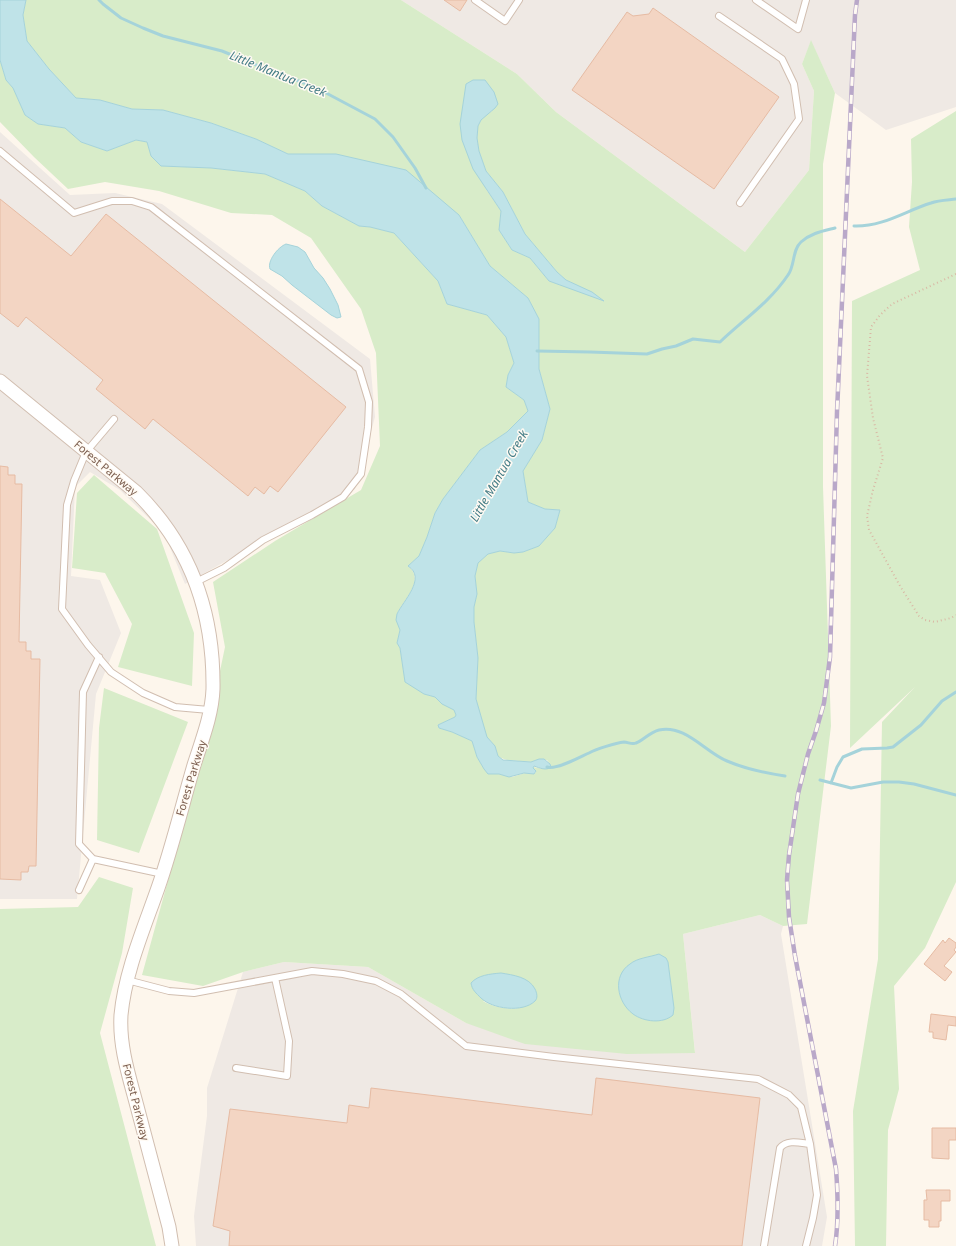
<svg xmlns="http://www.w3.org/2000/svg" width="956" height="1246" viewBox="0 0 956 1246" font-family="'Noto Sans',sans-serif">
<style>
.industrial{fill:#efe9e4}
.green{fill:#d8ecc9;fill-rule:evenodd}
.water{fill:#bfe3e8;stroke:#a5d3da}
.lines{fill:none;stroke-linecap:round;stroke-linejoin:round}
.stream{stroke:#a5d3da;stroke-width:3}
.building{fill:#f3d5c3;stroke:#e6bba3}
.service-casing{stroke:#d1beb0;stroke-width:8}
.minor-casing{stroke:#d1beb0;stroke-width:15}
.path{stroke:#d9b8a5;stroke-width:2;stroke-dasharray:1 3;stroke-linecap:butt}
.service{stroke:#fff;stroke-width:6}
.minor{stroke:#fff;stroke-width:13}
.rail-casing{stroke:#b9a8c9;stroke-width:4.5}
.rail{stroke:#fffaf3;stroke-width:3;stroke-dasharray:9;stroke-linecap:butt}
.labels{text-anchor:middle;stroke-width:3;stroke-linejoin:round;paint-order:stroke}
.street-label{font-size:11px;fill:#7a5c4d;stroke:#fffaf3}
.water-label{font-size:12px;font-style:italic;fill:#437c86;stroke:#fffaf3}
</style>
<rect width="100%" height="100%" fill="#fdf6ec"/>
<path class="industrial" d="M 401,0 L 956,0 L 956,107 L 886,130 L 835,93 L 811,41 L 802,64 L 814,91 L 809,170 L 745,252 L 556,112 L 517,74 Z
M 0,132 L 70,195 L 115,193 L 162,204 L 370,359 L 375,417 L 355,489 L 185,584 L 164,533 L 120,490 L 90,472 L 75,487 L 71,576 L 100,580 L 121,633 L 96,694 L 77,899 L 0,899 Z
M 760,915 L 783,926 L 781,934 L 827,1217 L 822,1246 L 196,1246 L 194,1216 L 207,1116 L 207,1088 L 243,972 L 284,962 L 368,967 L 466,1023 L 695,1052 L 683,934 Z"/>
<path class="green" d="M 26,0 L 401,0 L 517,74 L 556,112 L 745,252 L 809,170 L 814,91 L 802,64 L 811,40 L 835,93 L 823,164 L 823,487 L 831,726 L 807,924 L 783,926 L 760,915 L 683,934 L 695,1053 L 627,1054 L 525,1044 L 466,1023 L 368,967 L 284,962 L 243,972 L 203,986 L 142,975 L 202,757 L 225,647 L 213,582 L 275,541 L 361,490 L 380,446 L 376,353 L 361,309 L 311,238 L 272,215 L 231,213 L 159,191 L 105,182 L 68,189 L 34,157 L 0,122 L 0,60 L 6,80 L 13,88 L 25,115 L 38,124 L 65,128 L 81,142 L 107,151 L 136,140 L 147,142 L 151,156 L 161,166 L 211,168 L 265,174 L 305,191 L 322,206 L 359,226 L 370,227 L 394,233 L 438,281 L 447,304 L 487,315 L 506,337 L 514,363 L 508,375 L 506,387 L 524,400 L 528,411 L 507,432 L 480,450 L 443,499 L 435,513 L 427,537 L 419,556 L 408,566 C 426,580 403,600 397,614 L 400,630 L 397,643 L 400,648 L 405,679 L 424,694 L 435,697 L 454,710 L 456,715 L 455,717 L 440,724 L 438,725 L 439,728 L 452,732 L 472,741 L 477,757 L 484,769 L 493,774 L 499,774 L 512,777 L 525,773 L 534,774 L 536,772 L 533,767 L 544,769 L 550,764 L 547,760 L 536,760 L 532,762 L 507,760 L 501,758 L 498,756 L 495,746 L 487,737 L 484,730 L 476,699 L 478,658 L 474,622 L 474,607 L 477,594 L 475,576 L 478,563 L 488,554 L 500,551 L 514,553 L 523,552 L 539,546 L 555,528 L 560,510 L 545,509 L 528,502 L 523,471 L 542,440 L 550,409 L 539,369 L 539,319 L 528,298 L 490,266 L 459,215 L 336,154 L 288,154 L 256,139 L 211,123 L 163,110 L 132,109 L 100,100 L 76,98 L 49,69 L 27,41 L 23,15 ZM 466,84 L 492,111 L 485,115 L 481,120 L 478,126 L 477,138 L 479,151 L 486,171 L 503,192 L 525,234 L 557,272 L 566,280 L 574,284 L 567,287 L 549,281 L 530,258 L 512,250 L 499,230 L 501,211 L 486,189 ZM 483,1001 L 534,1002 C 530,1003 526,1006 522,1007 C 512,1011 492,1007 483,1001 Z
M 956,111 L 956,882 L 925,948 L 894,986 L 899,1089 L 888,1130 L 886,1246 L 855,1246 L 853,1111 L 878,959 L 882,722 L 915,687 L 850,748 L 852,301 L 920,270 L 909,227 L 912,182 L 911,139 Z
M 94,475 L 157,529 L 194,633 L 192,686 L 118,667 L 132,624 L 105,573 L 72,568 L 77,493 Z
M 104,688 L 188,722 L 139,853 L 97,840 L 99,728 Z
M 99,877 L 133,888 L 122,953 L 100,1033 L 156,1246 L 0,1246 L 0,909 L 78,907 Z"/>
<path class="water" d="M 0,0 L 26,0 L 23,15 L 27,41 L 49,69 L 76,98 L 100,100 L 132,109 L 163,110 L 211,123 L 256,139 L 288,154 L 336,154 L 406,170 L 459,215 L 490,266 L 528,298 L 539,319 L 539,369 L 550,409 L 542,440 L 523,471 L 528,502 L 545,509 L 560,510 L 555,528 L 539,546 L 523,552 L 514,553 L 500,551 L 488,554 L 478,563 L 475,576 L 477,594 L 474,607 L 474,622 L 478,658 L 476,699 L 487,737 L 495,746 L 498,756 L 503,760 L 531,762 L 539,759 L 544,759 L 550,764 L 551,767 C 546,771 540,768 534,766 L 533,768 L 536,771 L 534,774 L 524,773 L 509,777 L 499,774 L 488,774 L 484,769 L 477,757 L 472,741 L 452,732 L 439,728 L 438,725 L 440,724 L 455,717 L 456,715 L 454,710 L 442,704 L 435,697 L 424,694 L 405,682 L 400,648 L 397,643 L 400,630 L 396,620 L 397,614 C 403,601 427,578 408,566 L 419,556 L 427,537 L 435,513 L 443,499 L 480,450 L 507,432 L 528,411 L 524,400 L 506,387 L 508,375 L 514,363 L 506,337 L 487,315 L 447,304 L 438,281 L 394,233 L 370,227 L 359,226 L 322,206 L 305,191 L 265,174 L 211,168 L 161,166 L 151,156 L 147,142 L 136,140 L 107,151 L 81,142 L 65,128 L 38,124 L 25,115 L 13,88 L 6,80 L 0,60 Z
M 473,80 L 485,80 L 494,92 L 498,104 L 495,108 L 481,120 L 478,126 L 477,138 L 479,151 L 486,171 L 503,192 L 525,234 L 557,272 L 566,280 L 592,292 L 604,301 L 549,281 L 530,258 L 512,250 L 499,230 L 501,211 L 473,169 L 462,140 L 460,124 L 466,84 Z
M 286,244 L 298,247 L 305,252 L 314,268 L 323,278 L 330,289 L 338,305 L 341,317 L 337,318 L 331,315 L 292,285 L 282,276 L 270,269 C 267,261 278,247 286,244 Z
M 659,954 L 666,958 L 668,962 L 674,1008 L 673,1015 C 663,1024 644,1022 633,1014 C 617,1002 612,976 630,964 C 637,958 650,957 659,954 Z
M 501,973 C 513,975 529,977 535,989 C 537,993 538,998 535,1001 C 523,1013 492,1009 481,998 C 476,993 472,990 471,983 C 478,975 490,974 501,973 Z"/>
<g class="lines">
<path class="stream" d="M 99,0 L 103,4 L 121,18 L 143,28 L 163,36 L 222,51 L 281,75 L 313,86 L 375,119 L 393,137 L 415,168 L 426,188
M 854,226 C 883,227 905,211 931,203 C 939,200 948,200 956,199
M 537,351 L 590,352 L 647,354 L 662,349 L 676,346 L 693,339 L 720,342 C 743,320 770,302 788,275 C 795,266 792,250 801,242 C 811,233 823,231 835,228
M 547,767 C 557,770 580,757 589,753 C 596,749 616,743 624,742 C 628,742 632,745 636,743 C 644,740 650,732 659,730 C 685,724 705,752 727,761 C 746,769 765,773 785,776
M 820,780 L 851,788 L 883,782 L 899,782 L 914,784 L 956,795
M 831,783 L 837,767 L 843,757 L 862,749 L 887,748 L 893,747 L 921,725 L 942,701 L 956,692"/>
</g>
<path class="building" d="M 444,0 L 467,0 L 460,11 Z
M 653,8 L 779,97 L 714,189 L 572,90 L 627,12 L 633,16 L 649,14 Z
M 0,199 L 71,256 L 106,214 L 346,407 L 278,492 L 270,486 L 264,494 L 255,487 L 248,496 L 153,419 L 145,429 L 96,389 L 103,380 L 26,317 L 18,327 L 0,313 Z
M 0,466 L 8,467 L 8,475 L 15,475 L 15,484 L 22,484 L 19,642 L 26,642 L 26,651 L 31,651 L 31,659 L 40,659 L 36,866 L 29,866 L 28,872 L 21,872 L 21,880 L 0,879 Z
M 949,938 L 956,943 L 956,947 L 954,950 L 956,952 L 944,966 L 952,972 L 945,981 L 924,964 L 943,940 L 945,943 Z
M 931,1014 L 956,1017 L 956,1026 L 948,1025 L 946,1040 L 933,1038 L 933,1032 L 929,1032 Z
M 596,1078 L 760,1098 L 742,1246 L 229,1246 L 230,1231 L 213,1226 L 230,1109 L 347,1123 L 349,1105 L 369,1108 L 371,1088 L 592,1115 Z
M 932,1128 L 956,1128 L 956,1140 L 949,1140 L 949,1159 L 932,1158 Z
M 926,1190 L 950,1190 L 950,1201 L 941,1201 L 941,1221 L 939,1221 L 939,1227 L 929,1227 L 929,1220 L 924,1220 L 924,1200 L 927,1200 Z"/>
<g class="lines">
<defs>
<path id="service" d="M 475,0 L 505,21 L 519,0
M 756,0 L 798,29 L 806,0
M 719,16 L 782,59 L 794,84 L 799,119 L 740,203
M 0,151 L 74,213 L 112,201 L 132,201 L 151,207 L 359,369 L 369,402 L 368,427 L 361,474 L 343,497 L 312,515 L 263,540 L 224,568 L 196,582
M 114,419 L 86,452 L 74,481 L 67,505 L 62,609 L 88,645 L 111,672 L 143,693 L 175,707 L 209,710
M 99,657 L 83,692 L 79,844 L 93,859 L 163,874
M 79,890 L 93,859
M 127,980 L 169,991 L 194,993 L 312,971 L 343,974 L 376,981 L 401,994 L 466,1046 L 554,1057 L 758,1079 L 789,1095 L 801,1107 L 810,1144 L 817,1195 L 813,1218 L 806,1246
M 236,1068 L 287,1076 L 289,1041 L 275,978
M 764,1246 L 780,1148 C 787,1139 800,1143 810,1144"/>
<path id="minor" d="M 0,381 L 136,492 C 191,546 214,613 213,689 C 212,715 202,740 194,765 C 182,806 172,848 158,888 C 144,928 125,972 121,1015 C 119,1048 130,1079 138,1110 C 148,1149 159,1188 169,1227 L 172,1246"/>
</defs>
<use href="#service" class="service-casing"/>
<use href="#minor" class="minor-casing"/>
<path class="path" d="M 956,274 L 892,304 L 880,315 L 871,327 L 867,376 L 873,418 L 883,458 L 873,490 L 867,516 L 869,530 L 900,586 L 919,616 L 925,620 L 935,622 L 951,618 L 956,615"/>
<use href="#service" class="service"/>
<use href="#minor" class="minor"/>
<defs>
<path id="rail" d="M 835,1246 C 839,1220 838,1195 836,1169 L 795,956 L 789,917 L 787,880 L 789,855 L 798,794 L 808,754 L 816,731 L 824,703 L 830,657 L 837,412 L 855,15 L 857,0"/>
</defs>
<use href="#rail" class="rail-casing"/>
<use href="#rail" class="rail"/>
</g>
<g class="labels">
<g class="street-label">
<text transform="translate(106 468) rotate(40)" y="4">Forest Parkway</text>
<text transform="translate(191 778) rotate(-73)" y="4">Forest Parkway</text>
<text transform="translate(136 1102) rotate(76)" y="4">Forest Parkway</text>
</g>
<g class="water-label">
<text transform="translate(278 74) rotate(22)" y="4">Little Mantua Creek</text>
<text transform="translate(499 476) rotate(-60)" y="4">Little Mantua Creek</text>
</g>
</g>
</svg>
